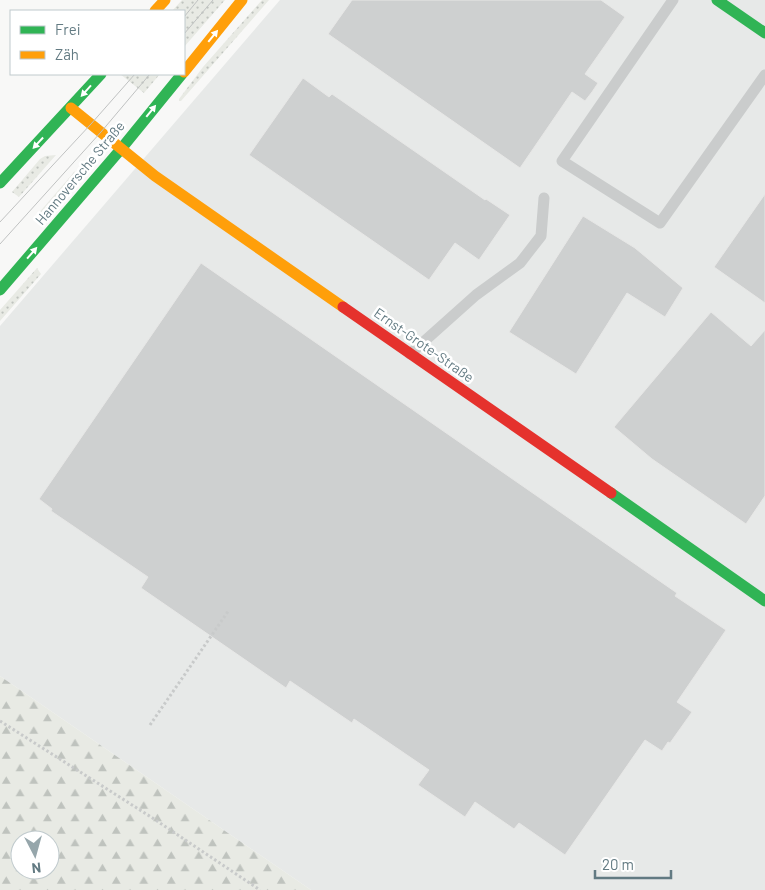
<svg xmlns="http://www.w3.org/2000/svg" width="765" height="890" viewBox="0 0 765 890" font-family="Barlow,sans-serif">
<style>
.built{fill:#e7e9e8}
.grass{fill:url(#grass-dots)}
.forest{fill:url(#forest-firs);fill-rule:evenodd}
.building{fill:#ced0d0;stroke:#e7e7e6}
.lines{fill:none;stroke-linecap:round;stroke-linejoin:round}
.path{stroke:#c8caca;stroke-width:3;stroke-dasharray:2.5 2.5;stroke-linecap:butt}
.lane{stroke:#cacccc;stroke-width:11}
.fast{stroke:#30b455;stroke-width:11}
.slow{stroke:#ff9f0a;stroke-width:11}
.jam{stroke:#e5322d;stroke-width:11}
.tram{stroke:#c0c2c2;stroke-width:1}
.oneway{fill:#fff}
.labels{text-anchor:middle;stroke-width:5;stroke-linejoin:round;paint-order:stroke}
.street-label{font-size:14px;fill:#627a82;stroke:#fff}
</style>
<defs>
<pattern id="grass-dots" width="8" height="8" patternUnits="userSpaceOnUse" patternTransform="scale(1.25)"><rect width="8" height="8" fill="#e8eae4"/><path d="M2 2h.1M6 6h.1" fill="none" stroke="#bfc3be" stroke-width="1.8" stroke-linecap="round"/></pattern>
<pattern id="forest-firs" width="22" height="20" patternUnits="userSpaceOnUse" patternTransform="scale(1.25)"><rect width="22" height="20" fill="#e8eae4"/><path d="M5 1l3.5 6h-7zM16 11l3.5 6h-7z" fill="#bfc3be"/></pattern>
</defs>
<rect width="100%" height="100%" fill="#f8f8f7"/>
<path class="built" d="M 280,0 L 765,0 L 765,890 L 311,890 L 0,676 L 0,326 Z"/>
<path class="grass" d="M 182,0 L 225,0 L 184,47 L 184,11 L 172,11 Z
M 262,0 L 269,0 L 181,101 L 179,101 L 179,99 L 203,67 Z
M 120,74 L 160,74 L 144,93 Z
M 56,155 L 19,197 L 12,192 L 40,159 L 45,156 Z
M 75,171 L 76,179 L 74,185 L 45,221 L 37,215 Z
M 37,268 L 41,274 L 0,321 L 0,310 Z"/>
<path class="forest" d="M 0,676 L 311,890 L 0,890 ZM 20,840 L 50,840 L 50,870 L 20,870 Z"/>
<path class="building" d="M 352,0 L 601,0 L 625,17 L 585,74 L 598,83 L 592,92 L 585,101 L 572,92 L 520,168 L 328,34 Z
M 303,78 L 329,97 L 332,94 L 485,200 L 486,199 L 510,215 L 479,260 L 455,243 L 429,280 L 249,155 Z
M 765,194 L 765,303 L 714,267 Z
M 583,216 L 635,248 L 683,288 L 665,317 L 627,293 L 576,374 L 509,332 Z
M 201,263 L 677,593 L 675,596 L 726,630 L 677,702 L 692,712 L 670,743 L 668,742 L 662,751 L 645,740 L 565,855 L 519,823 L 514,829 L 475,802 L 465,817 L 418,785 L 429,770 L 354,719 L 352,723 L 290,681 L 286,688 L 141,588 L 148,577 L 51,511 L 52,509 L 39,499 Z
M 711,312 L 751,346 L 765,330 L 765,496 L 746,524 L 652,459 L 614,427 Z"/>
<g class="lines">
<path class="path" d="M 0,721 L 151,817 L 260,890
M 150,725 L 229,610"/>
<path class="lane" d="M 673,0 L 562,161 L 660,223 L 765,75
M 410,354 L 476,295 L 520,263 L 541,236 L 544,198"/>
<path class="fast" d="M 717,0 L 765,33
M 0,183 L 101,74
M 0,290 L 121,149 L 182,74
M 611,493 L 765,601"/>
<path class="slow" d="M 155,11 L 165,0
M 184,72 L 242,0
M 71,108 L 155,176 L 343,307"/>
<path class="jam" d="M 343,307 L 611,493"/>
<path class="tram" d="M 184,17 L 198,0
M 184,34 L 213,0
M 0,222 L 91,124 L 135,74
M 0,244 L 101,132 L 150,74"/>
</g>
<defs><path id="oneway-solid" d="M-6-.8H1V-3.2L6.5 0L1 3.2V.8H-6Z" transform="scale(1.25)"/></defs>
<g class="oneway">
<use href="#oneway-solid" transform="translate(213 36) rotate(-51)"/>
<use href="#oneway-solid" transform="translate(86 91) rotate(132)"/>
<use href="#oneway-solid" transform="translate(151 111) rotate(-51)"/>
<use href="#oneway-solid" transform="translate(38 143) rotate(133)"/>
<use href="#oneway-solid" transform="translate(32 253) rotate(-49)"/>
</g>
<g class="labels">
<g class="street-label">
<text transform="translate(80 173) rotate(-50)" y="5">Hannoversche Straße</text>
<text transform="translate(424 345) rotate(35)" y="5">Ernst-Grote-Straße</text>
</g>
</g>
<rect x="10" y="10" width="175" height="65" fill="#ffffff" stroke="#c0cacd"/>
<rect x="20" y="26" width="25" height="8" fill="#30b455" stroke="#c0cacd"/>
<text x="55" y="35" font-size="15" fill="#627a82">Frei</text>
<rect x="20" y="51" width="25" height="8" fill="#ff9f0a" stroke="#c0cacd"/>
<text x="55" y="60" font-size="15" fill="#627a82">Zäh</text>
<g transform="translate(35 855) rotate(174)"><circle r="24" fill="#ffffff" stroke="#c0cacd"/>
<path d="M0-4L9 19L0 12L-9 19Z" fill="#96a6ab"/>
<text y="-8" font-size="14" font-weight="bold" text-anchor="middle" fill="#627a82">N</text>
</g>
<path d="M595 870v8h76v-8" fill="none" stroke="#627a82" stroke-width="2.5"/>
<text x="602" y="870" font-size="15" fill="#627a82" stroke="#ffffff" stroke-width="4" paint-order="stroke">20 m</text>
</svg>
